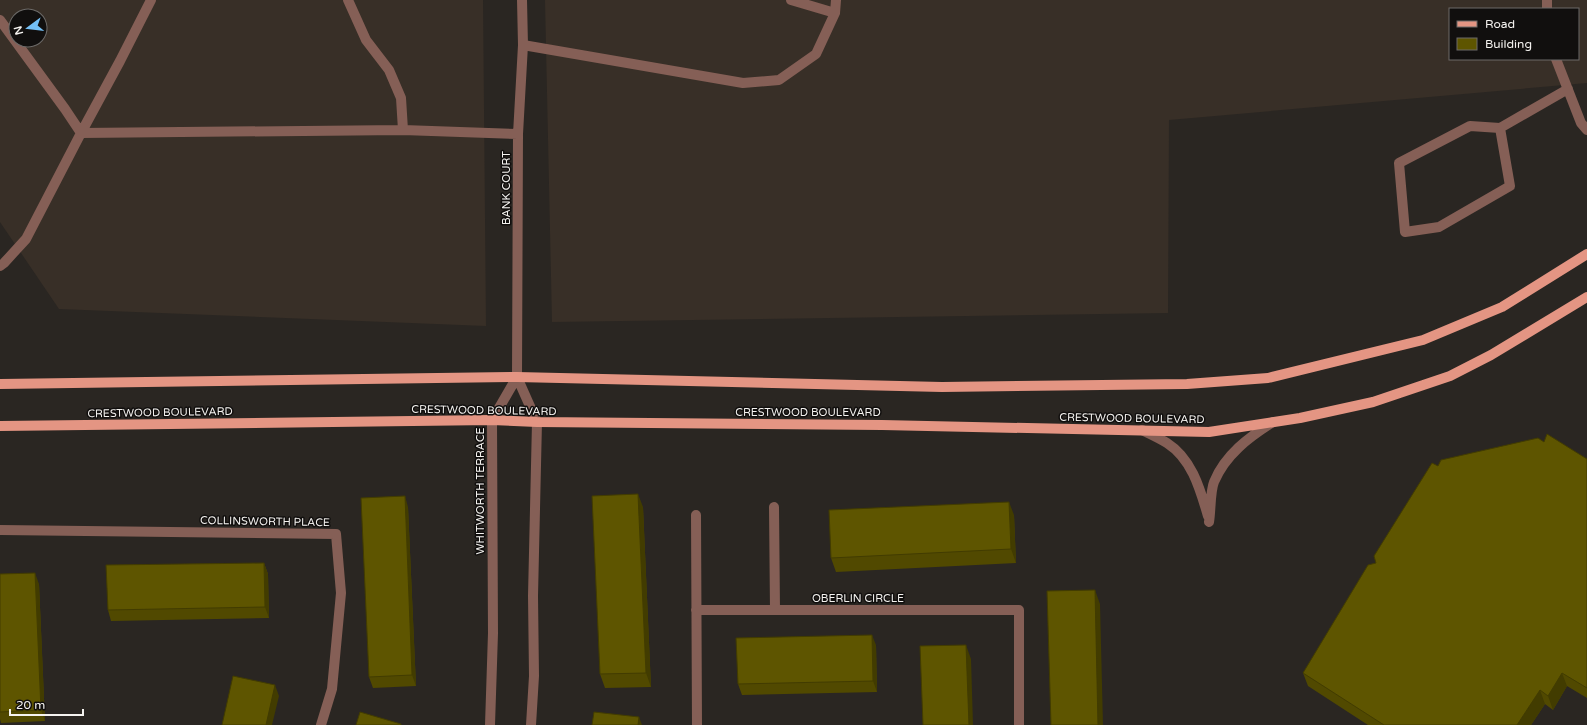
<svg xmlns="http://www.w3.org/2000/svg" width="1587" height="725" viewBox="0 0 1587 725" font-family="'Varela Round',sans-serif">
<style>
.built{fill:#382f27;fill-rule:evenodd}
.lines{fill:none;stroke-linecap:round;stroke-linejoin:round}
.minor{stroke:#855f56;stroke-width:10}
.major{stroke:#e49583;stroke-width:10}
.wall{fill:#514900}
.shaded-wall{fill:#423c00}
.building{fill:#5e5500;stroke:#423c00}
.labels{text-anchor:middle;stroke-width:3;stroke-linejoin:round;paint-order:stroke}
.street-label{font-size:11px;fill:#f5f3f0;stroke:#110f0e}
</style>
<rect width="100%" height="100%" fill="#2a2622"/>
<path class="built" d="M 0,0 L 483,0 L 486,326 L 59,309 L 0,222 ZM 16,16 L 40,16 L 40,40 L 16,40 Z
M 545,0 L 1587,0 L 1587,83 L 1169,120 L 1168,313 L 552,322 ZM 1450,9 L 1578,9 L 1578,59 L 1450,59 Z"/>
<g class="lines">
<path class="minor" d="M 348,0 L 366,40 L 389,70 L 401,98 L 403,130
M 522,0 L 523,45 L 518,134 L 517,377 L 537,422 L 533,596 L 534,676 L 531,725
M 791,0 L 835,13
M 1547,0 L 1547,9
M 0,20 L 65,109 L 81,133 L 120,61 L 151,0
M 523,45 L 743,83 L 779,80 L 816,54 L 835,13 L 836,0
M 1556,59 L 1581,123 L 1587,130
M 1500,128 L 1510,186 L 1439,227 L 1405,232 L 1399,163 L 1470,126 L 1500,128 L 1568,89
M 0,266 L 4,263 L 26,239 L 81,133 L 403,130 L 518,134
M 1142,430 C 1150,434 1159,438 1167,443 C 1192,459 1200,489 1208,516
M 774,507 L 775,610
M 696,515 L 697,725
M 1209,522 C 1211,511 1210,492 1214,482 C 1225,455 1249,437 1273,422
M 0,530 L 336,534 L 341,593 L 332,689 L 321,725
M 696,610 L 1019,610 L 1019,725
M 490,725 L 493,633 L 492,420 L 517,377"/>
<path class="major" d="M 0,384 L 517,377 L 942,387 L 1187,384 L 1268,378 L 1423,340 L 1502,307 L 1587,254
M 0,426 L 492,420 L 537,422 L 882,425 L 1209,432 L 1300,418 L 1373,402 L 1450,376 L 1491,355 L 1587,297"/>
</g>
<path class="wall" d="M 1544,442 L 1587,459 L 1587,698 L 1567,686 L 1553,710 L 1545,704 L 1531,725 L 1368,725 L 1308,686 L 1303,673 L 1376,563 L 1438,466 Z
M 408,507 L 416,686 L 373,688 L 369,677 Z
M 643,507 L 651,687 L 605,688 L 600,674 Z
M 1014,515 L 1016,563 L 836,572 L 831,558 Z
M 264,563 L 268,574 L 269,618 L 111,621 L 108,610 Z
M 0,574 L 39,584 L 45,721 L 1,723 L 0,719 Z
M 876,645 L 877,692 L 742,695 L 738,684 Z"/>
<path class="shaded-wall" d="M 638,494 L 643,507 L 651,687 L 646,673 Z
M 405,496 L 408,507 L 416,686 L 412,675 Z
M 1009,502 L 1014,515 L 1016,563 L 1011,549 Z
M 264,563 L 268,574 L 269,618 L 265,607 Z
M 35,573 L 39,584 L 45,721 L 41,710 Z
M 1095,590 L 1100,604 L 1103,725 L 1098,725 Z
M 872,635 L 876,645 L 877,692 L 873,681 Z
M 966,645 L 971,659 L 973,725 L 969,725 Z
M 1562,673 L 1567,686 L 1553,710 L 1548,696 Z
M 275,685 L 279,696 L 272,725 L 266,725 Z
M 1540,690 L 1545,704 L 1531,725 L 1517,725 Z
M 639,717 L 642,725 L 638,725 Z"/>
<path class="building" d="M 1547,434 L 1587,459 L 1587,688 L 1562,673 L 1548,696 L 1540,690 L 1517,725 L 1384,725 L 1303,673 L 1368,565 L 1376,563 L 1374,556 L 1432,463 L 1438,466 L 1441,460 L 1538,438 L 1544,442 Z
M 638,494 L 646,673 L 600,674 L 592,496 Z
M 405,496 L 412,675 L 369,677 L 361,498 Z
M 1009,502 L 1011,549 L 831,558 L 829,510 Z
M 264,563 L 265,607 L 108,610 L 106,565 Z
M 35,573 L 41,710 L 0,712 L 0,574 Z
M 1095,590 L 1098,725 L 1051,725 L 1047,591 Z
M 872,635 L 873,681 L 738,684 L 736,638 Z
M 966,645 L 969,725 L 923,725 L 920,646 Z
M 233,676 L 275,685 L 266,725 L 222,725 Z
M 360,712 L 401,724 L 401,725 L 356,725 Z
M 594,712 L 639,717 L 638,725 L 592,725 Z"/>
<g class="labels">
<g class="street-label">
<text transform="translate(506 188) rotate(-90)" y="4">BANK COURT</text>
<text transform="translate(484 410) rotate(1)" y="4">CRESTWOOD BOULEVARD</text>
<text transform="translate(160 412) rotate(-1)" y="4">CRESTWOOD BOULEVARD</text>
<text x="808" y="416">CRESTWOOD BOULEVARD</text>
<text transform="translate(1132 418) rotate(1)" y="4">CRESTWOOD BOULEVARD</text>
<text transform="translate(480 491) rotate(-90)" y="4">WHITWORTH TERRACE</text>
<text transform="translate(265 521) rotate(1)" y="4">COLLINSWORTH PLACE</text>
<text x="858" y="602">OBERLIN CIRCLE</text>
</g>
</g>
<rect x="1449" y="8" width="130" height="52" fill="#110f0e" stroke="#6c6a68"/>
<rect x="1457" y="21" width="20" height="6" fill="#e49583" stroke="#6c6a68"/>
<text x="1485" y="28" font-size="12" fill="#f5f3f0">Road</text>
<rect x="1457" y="38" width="20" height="12" fill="#5e5500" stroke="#6c6a68"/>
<text x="1485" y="48" font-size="12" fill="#f5f3f0">Building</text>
<g transform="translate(28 28) rotate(255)"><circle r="19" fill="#110f0e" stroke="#6c6a68"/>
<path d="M0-3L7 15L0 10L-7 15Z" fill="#74c0f6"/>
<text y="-6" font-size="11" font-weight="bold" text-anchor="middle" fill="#f5f3f0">N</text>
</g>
<path d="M10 709v6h73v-6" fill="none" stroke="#f5f3f0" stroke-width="2"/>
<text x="16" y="709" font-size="12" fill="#f5f3f0" stroke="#110f0e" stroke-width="3" paint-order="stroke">20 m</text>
</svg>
